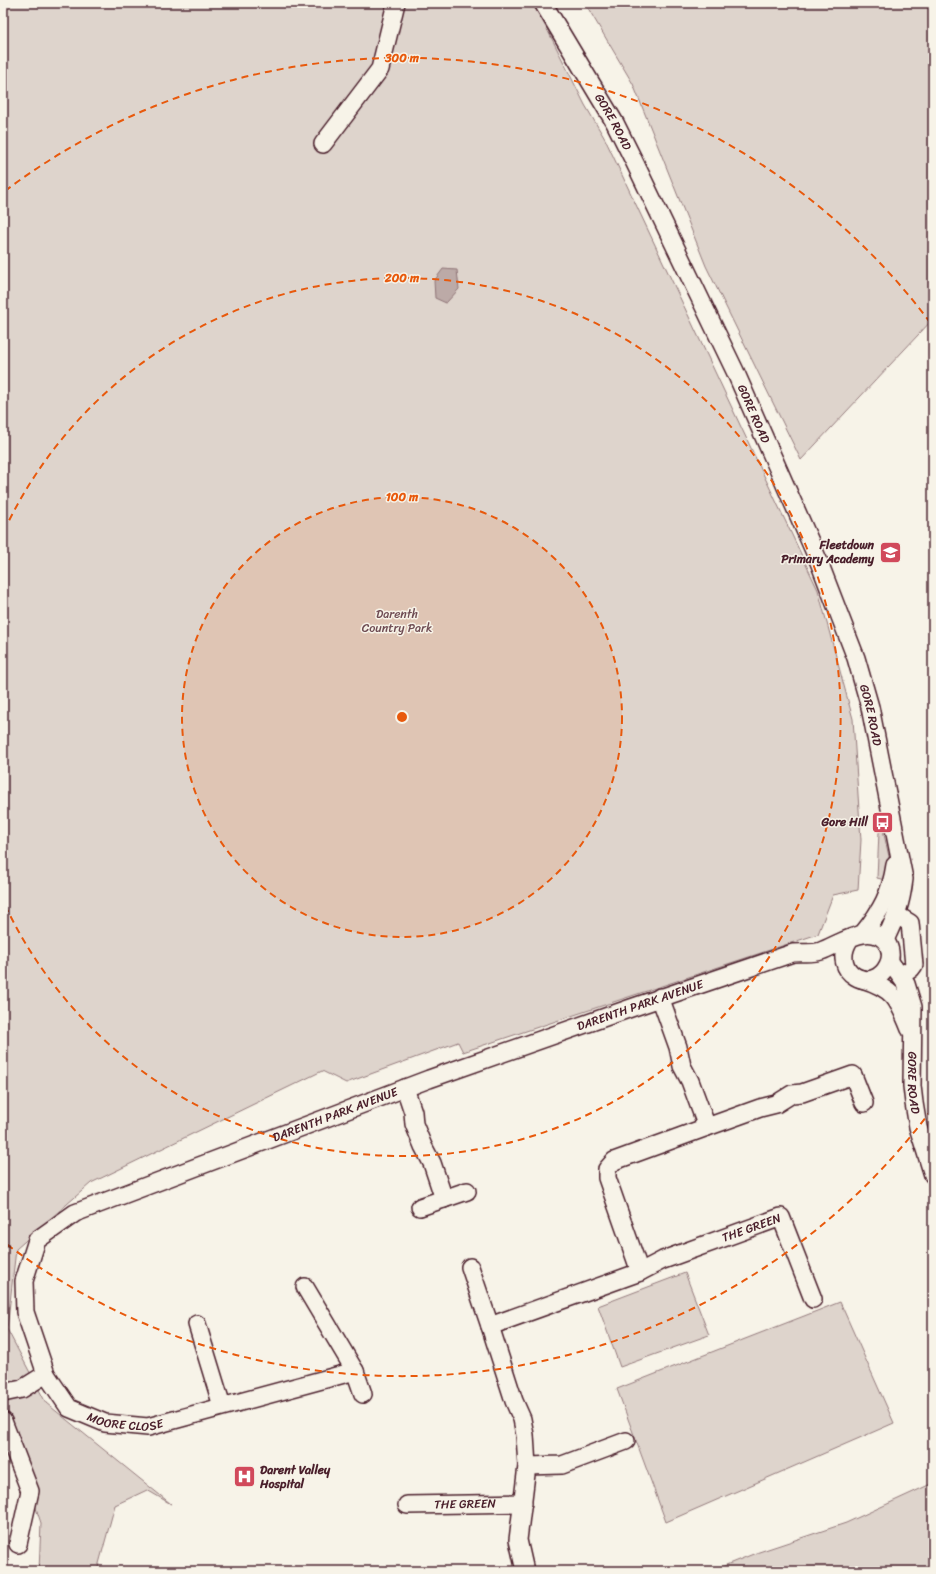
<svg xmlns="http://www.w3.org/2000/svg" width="936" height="1574" viewBox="0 0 936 1574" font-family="Sriracha,sans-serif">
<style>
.green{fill:#ded4cc;stroke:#947a7c}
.water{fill:#bcaaa7;stroke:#8e7275}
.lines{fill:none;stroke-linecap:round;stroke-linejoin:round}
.minor-casing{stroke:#4a1f2b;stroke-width:20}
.minor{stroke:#f7f3e8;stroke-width:17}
.ring{fill:none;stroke:#e8590c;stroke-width:2;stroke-dasharray:7 5}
.labels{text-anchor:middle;stroke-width:3;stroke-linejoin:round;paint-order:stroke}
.street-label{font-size:12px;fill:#4a1f2b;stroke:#f7f3e8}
.poi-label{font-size:12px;font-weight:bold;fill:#4a1f2b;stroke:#f7f3e8;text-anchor:end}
.park-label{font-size:12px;fill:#6f4c53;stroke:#f7f3e8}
.centre{fill:#e8590c;stroke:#f7f3e8;stroke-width:2}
.ring-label{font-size:12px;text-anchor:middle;font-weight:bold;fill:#e8590c;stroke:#f7f3e8;stroke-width:3;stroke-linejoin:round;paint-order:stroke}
</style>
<rect width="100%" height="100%" fill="#f7f3e8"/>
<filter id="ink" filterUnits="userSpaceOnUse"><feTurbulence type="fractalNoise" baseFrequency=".025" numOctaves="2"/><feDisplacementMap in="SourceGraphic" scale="8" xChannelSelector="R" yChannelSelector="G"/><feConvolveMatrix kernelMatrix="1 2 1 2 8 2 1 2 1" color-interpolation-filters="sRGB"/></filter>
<g filter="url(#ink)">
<path class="green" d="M 3,3 L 534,3 L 585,105 L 605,139 L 818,590 L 853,719 L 861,840 L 858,890 L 833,895 L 818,934 L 463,1052 L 458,1042 L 346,1083 L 322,1071 L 91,1183 L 16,1249 L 7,1329 L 46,1403 L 171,1504 L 147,1490 L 115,1505 L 97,1571 L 39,1571 L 41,1523 L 3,1409 Z
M 585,3 L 933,3 L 933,319 L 801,460 L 706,266 L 633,84 Z
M 883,830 L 890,861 L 885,880 L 877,878 L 879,832 Z
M 685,1273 L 709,1335 L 620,1367 L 598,1306 Z
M 840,1302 L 894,1423 L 666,1522 L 617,1389 Z
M 933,1483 L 933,1571 L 711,1571 L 756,1553 L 846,1523 Z"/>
<path class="water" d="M 443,269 L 457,270 L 459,289 L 446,303 L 435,298 L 434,281 Z"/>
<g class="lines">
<defs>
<g id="minor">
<path id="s1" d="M 543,3 L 615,123 L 633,159 L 735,371 L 819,562 L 856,658 L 870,707 L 904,879 C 901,904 896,917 885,940"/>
<path d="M 323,144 L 380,69 L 396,3"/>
<path d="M 897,915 L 910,923 L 914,965 L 911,969 L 902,975"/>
<path d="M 864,932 C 881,911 891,893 895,865"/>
<path id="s2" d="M 890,962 L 906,984 L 913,1007 L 912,1086 L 914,1103 L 918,1127 L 933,1175"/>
<path d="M 862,979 C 894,989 898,999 910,1029"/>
<path d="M 405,1088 L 413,1112 L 414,1124 L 423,1146 L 432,1163 L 444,1199"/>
<path d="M 707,1127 L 760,1108 L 776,1104 L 792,1094 L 802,1093 L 853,1075 L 864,1103"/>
<path d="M 420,1207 L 467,1191"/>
<path d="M 470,1267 L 490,1326"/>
<path id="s3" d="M 640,1272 L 663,1260 L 781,1217 L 813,1299"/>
<path d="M 305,1287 L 355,1371 L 363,1394"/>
<path d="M 197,1324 L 222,1406"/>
<path id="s4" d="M 46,1374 L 69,1408 L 105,1423 L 148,1427 L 355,1371"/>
<path id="s5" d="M 3,1393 L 22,1389 L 46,1374 L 25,1312 L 24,1281 L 37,1240 L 75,1213 L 429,1079 L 631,1008 L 793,953 C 802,952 813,954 821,951 C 840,944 874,919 888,945 C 891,951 891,959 888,965 C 873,996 829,973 849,940"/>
<path d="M 3,1421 L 30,1491 L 18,1544"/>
<path d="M 527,1466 L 562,1465 L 626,1441"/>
<path id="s6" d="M 407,1505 L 523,1503"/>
<path d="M 525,1571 L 518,1540 L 527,1466 L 525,1435 L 522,1419 L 514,1401 L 490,1326 L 640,1272 L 607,1178 L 607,1169 L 614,1161 L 707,1127 L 690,1081 L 682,1066 L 678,1047 L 660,997"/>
</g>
</defs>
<use href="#minor" class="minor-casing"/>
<use href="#minor" class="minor"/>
</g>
</g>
<circle cx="402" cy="717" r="220" fill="#e8590c" fill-opacity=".12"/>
<g class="ring">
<circle cx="402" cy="717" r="220"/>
<path d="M4 531A439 439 0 1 1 4 903"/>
<path d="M932 1109A659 659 0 0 1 5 1243M5 191A659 659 0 0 1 932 325"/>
</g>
<defs>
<symbol id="school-square" viewBox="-11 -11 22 22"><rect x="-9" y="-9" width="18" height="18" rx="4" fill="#d1495b" stroke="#f7f3e8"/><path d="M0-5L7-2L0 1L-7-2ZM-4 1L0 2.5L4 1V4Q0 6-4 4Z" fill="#fff"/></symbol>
<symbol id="bus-square" viewBox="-11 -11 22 22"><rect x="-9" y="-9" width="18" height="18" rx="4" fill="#d1495b" stroke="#f7f3e8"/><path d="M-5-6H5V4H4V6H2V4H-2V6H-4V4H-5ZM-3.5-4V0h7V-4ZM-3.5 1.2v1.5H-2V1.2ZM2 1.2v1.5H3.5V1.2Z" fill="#fff"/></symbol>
<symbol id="hospital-square" viewBox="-11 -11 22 22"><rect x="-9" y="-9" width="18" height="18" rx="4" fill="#d1495b" stroke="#f7f3e8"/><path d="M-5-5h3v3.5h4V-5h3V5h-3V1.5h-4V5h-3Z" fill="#fff"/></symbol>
</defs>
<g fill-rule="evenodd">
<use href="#school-square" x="878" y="540" width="25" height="25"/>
<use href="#bus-square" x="870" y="810" width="25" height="25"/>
<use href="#hospital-square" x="232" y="1464" width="25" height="25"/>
</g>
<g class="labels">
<g class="street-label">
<text dy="4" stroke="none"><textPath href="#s1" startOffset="138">GORE ROAD</textPath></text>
<text dy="4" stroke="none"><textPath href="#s1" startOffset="462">GORE ROAD</textPath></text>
<text dy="4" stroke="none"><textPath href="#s1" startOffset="786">GORE ROAD</textPath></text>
<text dy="4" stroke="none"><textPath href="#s5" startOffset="836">DARENTH PARK AVENUE</textPath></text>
<text dy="4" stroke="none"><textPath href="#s2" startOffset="127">GORE ROAD</textPath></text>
<text dy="4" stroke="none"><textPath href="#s5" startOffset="512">DARENTH PARK AVENUE</textPath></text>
<text dy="4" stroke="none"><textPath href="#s3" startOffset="120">THE GREEN</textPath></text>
<text dy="4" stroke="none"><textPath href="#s4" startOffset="100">MOORE CLOSE</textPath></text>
<text dy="4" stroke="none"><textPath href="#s6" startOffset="58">THE GREEN</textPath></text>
</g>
<g class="poi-label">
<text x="874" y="549">Fleetdown<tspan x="874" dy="14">Primary Academy</tspan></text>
<text x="868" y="826">Gore Hill</text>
<text x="260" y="1474" text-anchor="start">Darent Valley<tspan x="260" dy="14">Hospital</tspan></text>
</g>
<g class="park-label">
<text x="397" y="618">Darenth<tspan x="397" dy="14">Country Park</tspan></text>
</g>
</g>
<circle cx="402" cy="717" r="6" class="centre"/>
<g class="ring-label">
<text x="402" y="62">300 m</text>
<text x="402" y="282">200 m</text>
<text x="402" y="501">100 m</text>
</g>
<rect width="936" height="1574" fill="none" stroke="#f7f3e8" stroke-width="16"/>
<rect x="8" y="8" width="920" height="1558" fill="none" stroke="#4a1f2b" stroke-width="1.5" filter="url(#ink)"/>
</svg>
